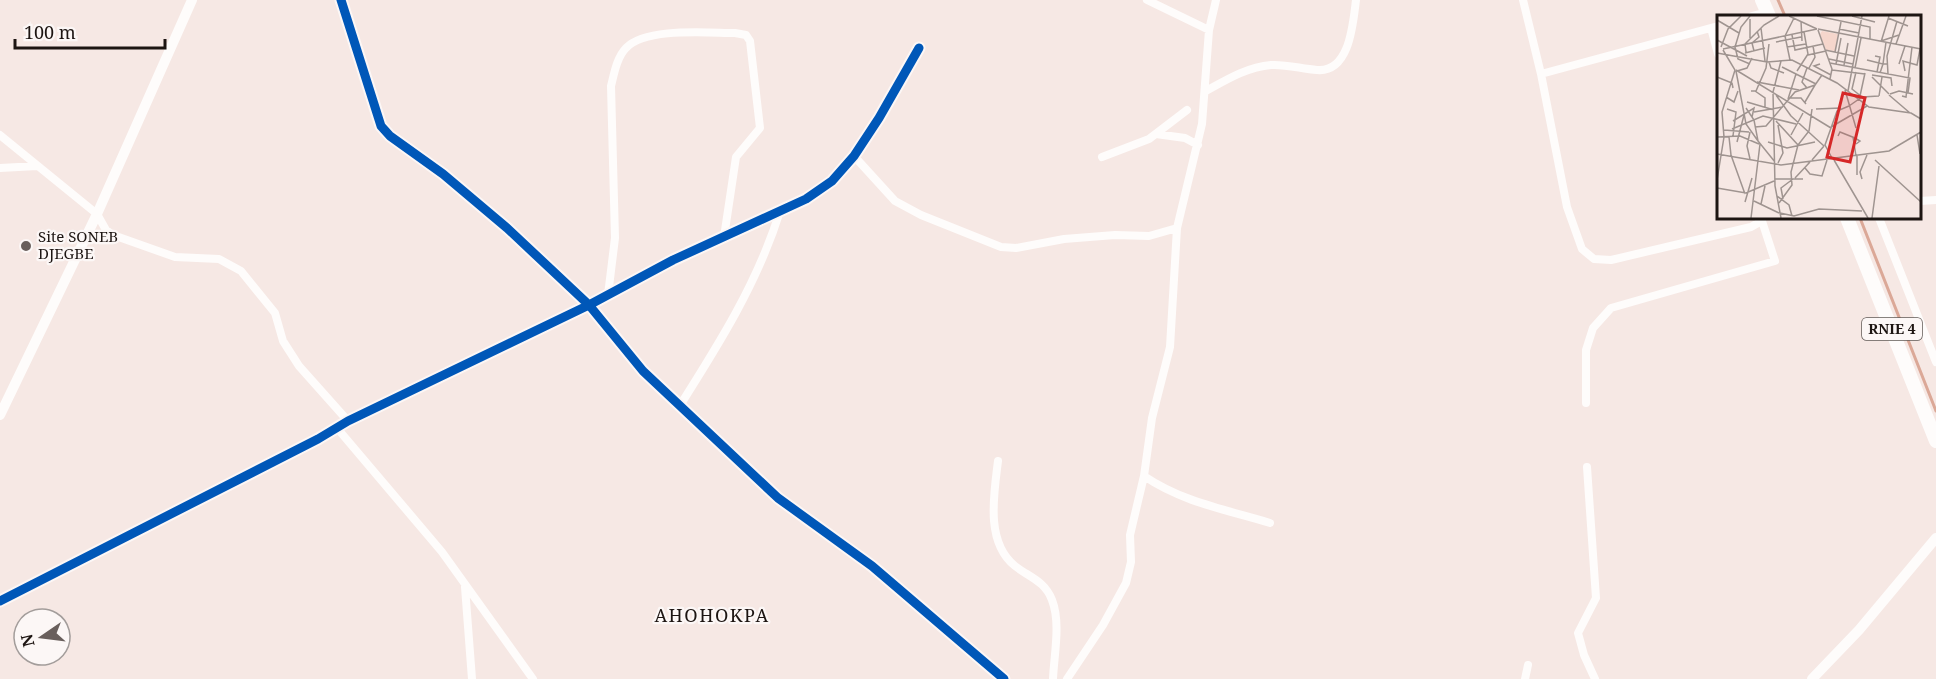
<svg xmlns="http://www.w3.org/2000/svg" width="1936" height="679" viewBox="0 0 1936 679" font-family="'Noto Serif',serif">
<style>
.lines{fill:none;stroke-linecap:round;stroke-linejoin:round}
.stream{stroke:#dba897;stroke-width:3}
.minor{stroke:#fefcfb;stroke-width:8}
.tertiary{stroke:#fefcfb;stroke-width:10}
.primary{stroke:#fefcfb;stroke-width:14}
.cycleway-casing{stroke:#fcf7f6;stroke-width:13}
.cycleway{stroke:#0057b8;stroke-width:9}
.poi-dot{fill:#695f5c;stroke:#fcf7f6;stroke-width:2}
.labels{text-anchor:middle;stroke-width:4.5;stroke-linejoin:round;paint-order:stroke}
.shield{fill:#fcf7f6;stroke:#605956;stroke-width:1.5}
.shield-label{font-size:14px;font-weight:bold;fill:#1d1512}
.poi-label{font-size:15px;fill:#1d1512;stroke:#fcf7f6;text-anchor:start}
.quarter-label{font-size:18px;letter-spacing:1.5px;fill:#1d1512;stroke:#fcf7f6}
.inset-road{fill:none;stroke:#9f9490;stroke-width:1.5}
.view{fill:#d62828;fill-opacity:0.15;stroke:#d62828;stroke-width:3}
.inset-edge{fill:none;stroke:#1d1512;stroke-width:3}
</style>
<rect width="100%" height="100%" fill="#f6e8e4"/>
<g class="lines">
<path class="stream" d="M 1778,0 L 1785,16
M 1860,218 L 1936,411"/>
<path class="minor" d="M 341,0 L 381,126 L 390,136 L 443,174 L 507,228 L 589,305 L 643,371 L 778,498 L 872,566 L 1004,679
M 1147,0 L 1209,30
M 1216,0 L 1209,30 L 1202,124 L 1177,228 L 1170,347 L 1152,418 L 1144,476 C 1182,502 1227,510 1270,523
M 1523,0 L 1541,74 L 1718,26
M 1752,16 L 1767,12
M 1711,28 L 1718,54
M 1541,74 L 1567,207 L 1582,249 L 1594,259 L 1611,260 L 1751,227 L 1758,223 L 1760,218
M 1206,91 C 1226,80 1247,67 1271,65 C 1286,64 1302,69 1317,70 C 1350,73 1353,23 1356,0
M 1156,134 L 1185,138 L 1198,145
M 0,135 L 97,214 L 106,230 L 113,235 L 175,257 L 219,259 L 241,271 L 275,313 L 283,341 L 299,366 L 348,421
M 854,156 L 895,201 L 921,215 L 1001,247 L 1016,248 L 1064,239 L 1115,235 L 1149,236 L 1177,228
M 1102,157 L 1149,139 L 1187,110
M 0,168 L 37,166
M 1920,201 L 1936,200
M 1879,218 L 1936,362
M 608,295 L 615,238 L 611,86 C 614,74 617,57 626,48 C 646,27 708,33 735,33 L 746,35 L 750,41 L 760,128 L 736,157 L 724,237
M 1586,403 L 1586,350 L 1593,328 L 1611,308 L 1775,261 L 1761,218
M 679,407 C 719,344 758,282 780,211
M 337,428 L 442,552 L 533,679
M 998,461 C 994,494 985,542 1015,566 C 1029,577 1045,581 1052,600 C 1061,623 1054,655 1053,679
M 1587,467 L 1596,598 L 1578,633 L 1584,655 L 1595,679
M 465,587 L 472,679
M 0,601 L 318,439 L 348,421 L 589,305 L 673,260 L 806,199 L 832,181 L 854,156 L 879,118 L 919,48
M 1067,679 L 1103,625 L 1126,583 L 1131,562 L 1130,535 L 1144,476
M 1525,679 L 1528,665"/>
<path class="tertiary" d="M 0,415 L 97,214 L 192,0
M 1812,679 L 1859,630 L 1936,538"/>
<path class="primary" d="M 1762,0 L 1769,16
M 1847,218 L 1936,441"/>
<defs>
<path id="cycleway" d="M 341,0 L 381,126 L 390,136 L 443,174 L 507,228 L 589,305 L 643,371 L 778,498 L 872,566 L 1004,679
M 0,601 L 318,439 L 348,421 L 589,305 L 673,260 L 806,199 L 832,181 L 854,156 L 879,118 L 919,48"/>
</defs>
<use href="#cycleway" class="cycleway-casing"/>
<use href="#cycleway" class="cycleway"/>
</g>
<circle class="poi-dot" cx="26" cy="246" r="6"/>
<g class="labels">
<rect class="shield" x="1862" y="318" width="60" height="22" rx="4.5"/>
<g class="shield-label">
<text x="1892" y="334">RNIE 4</text>
</g>
<g class="poi-label">
<text x="38" y="242">Site SONEB<tspan x="38" dy="17">DJEGBE</tspan></text>
</g>
<g class="quarter-label">
<text x="712" y="622">AHOHOKPA</text>
</g>
</g>
<g transform="translate(1717 15)">
<rect width="204" height="204" fill="#f6e8e4"/>
<path d="M 105,16 L 121,19 L 118,36 L 109,35 L 103,19 Z" fill="#f5d6cc"/>
<path class="inset-road" d="M 72,1 L 100,14M 100,1 L 153,12 L 153,24M 135,1 L 158,7M 171,3 L 191,11M 33,4 L 33,23M 0,5 L 22,18M 84,6 L 85,26M 44,13 L 48,46M 101,14 L 204,34M 122,14 L 142,18M 101,15 L 115,54 L 113,64M 75,20 L 78,35 L 106,29M 0,25 L 30,41M 164,26 L 182,20M 59,27 L 84,22M 164,27 L 172,1M 169,27 L 166,49 L 171,49M 179,29 L 189,1M 4,32 L 11,14 L 24,1M 70,32 L 89,29M 6,34 L 100,14M 108,35 L 137,41M 37,36 L 35,28 L 42,22 L 40,16M 29,37 L 28,29 L 47,10 L 62,1M 118,37 L 124,7M 0,38 L 50,47 L 75,45 L 120,68 L 152,92 L 194,98 L 204,104M 28,38 L 48,33M 91,40 L 109,36M 158,41 L 163,42 L 160,57M 112,44 L 136,49M 73,45 L 68,21 L 77,3M 150,45 L 166,49 L 163,58M 64,46 L 56,77 L 58,171 L 64,203M 52,47 L 54,53 L 67,58M 113,48 L 193,63 L 191,78M 33,49 L 21,44 L 18,32 L 24,12 L 33,1M 103,49 L 97,51 L 114,60M 119,49 L 124,23M 182,49 L 188,31M 127,50 L 131,28M 65,52 L 99,69M 92,53 L 98,42 L 96,31M 138,53 L 144,23M 19,55 L 114,113M 115,55 L 148,59M 19,56 L 29,109 L 41,126M 20,56 L 30,53 L 35,43M 80,56 L 91,39 L 87,17M 188,56 L 186,46 L 200,50 L 203,34M 139,57 L 135,74 L 145,82M 171,59 L 170,41 L 180,6M 155,60 L 174,63 L 175,71M 0,62 L 15,68 L 16,73M 155,62 L 172,79M 40,67 L 82,75M 90,73 L 85,67 L 90,53M 128,75 L 139,113M 34,76 L 39,76 L 49,53 L 52,29M 38,76 L 48,83 L 48,92M 131,76 L 145,1M 173,79 L 182,76 L 196,79M 59,80 L 74,101M 172,80 L 193,98M 143,81 L 148,58M 162,81 L 165,62M 185,81 L 189,82 L 195,32M 9,82 L 17,87 L 21,76M 73,83 L 84,83 L 89,89M 71,84 L 79,59M 30,87 L 57,95M 88,87 L 98,70M 132,91 L 145,82 L 162,81M 29,93 L 37,105 L 41,126 L 58,147M 10,94 L 19,97 L 16,121M 99,94 L 124,93M 37,97 L 66,92M 74,101 L 107,131M 16,106 L 37,93 L 35,102M 59,106 L 81,130 L 74,157 L 75,170 L 62,188M 61,110 L 66,138 L 61,148M 38,112 L 49,111 L 78,77 L 98,70 L 105,60M 114,112 L 150,91M 15,114 L 46,101 L 79,109M 7,115 L 32,117M 74,120 L 86,98M 200,120 L 203,139M 121,121 L 123,117 L 138,123 L 143,126 L 139,129M 0,122 L 23,121 L 42,129M 12,122 L 14,140 L 28,179M 136,122 L 139,141M 20,127 L 27,100M 51,127 L 70,133 L 98,127M 81,130 L 92,116 L 95,94M 0,139 L 64,150 L 172,136 L 204,117M 115,143 L 108,130 L 120,96 L 132,91M 33,144 L 30,131 L 33,117M 95,145 L 107,131M 117,145 L 151,203M 158,145 L 204,187M 88,153 L 93,159 L 105,161 L 110,145M 140,160 L 140,141M 78,163 L 93,147M 58,164 L 86,164M 145,164 L 143,157 L 150,140M 0,165 L 7,122 L 5,97 L 18,55 L 6,35M 0,173 L 29,178 L 57,166M 60,181 L 72,190 L 75,201M 66,184 L 64,173 L 76,164M 37,186 L 62,198M 28,187 L 35,163M 44,189 L 48,171M 63,198 L 77,201 L 102,194 L 145,196M 34,203 L 43,129M 155,203 L 162,151"/>
<path class="view" d="M 126,78 L 148,83 L 133,147 L 110,142 Z"/>
<rect width="204" height="204" class="inset-edge"/>
</g>
<g transform="translate(42 637) rotate(256)"><circle r="28" fill="#fcf7f6" stroke="#a39d9b" stroke-width="1.5"/>
<path d="M0-4.5L10 22L0 15L-10 22Z" fill="#695f5c"/>
<text y="-9" font-size="16" font-weight="bold" text-anchor="middle" fill="#1d1512">N</text>
</g>
<path d="M15 39v9h150v-9" fill="none" stroke="#1d1512" stroke-width="3"/>
<text x="24" y="39" font-size="18" fill="#1d1512" stroke="#fcf7f6" stroke-width="4.5" paint-order="stroke">100 m</text>
</svg>
